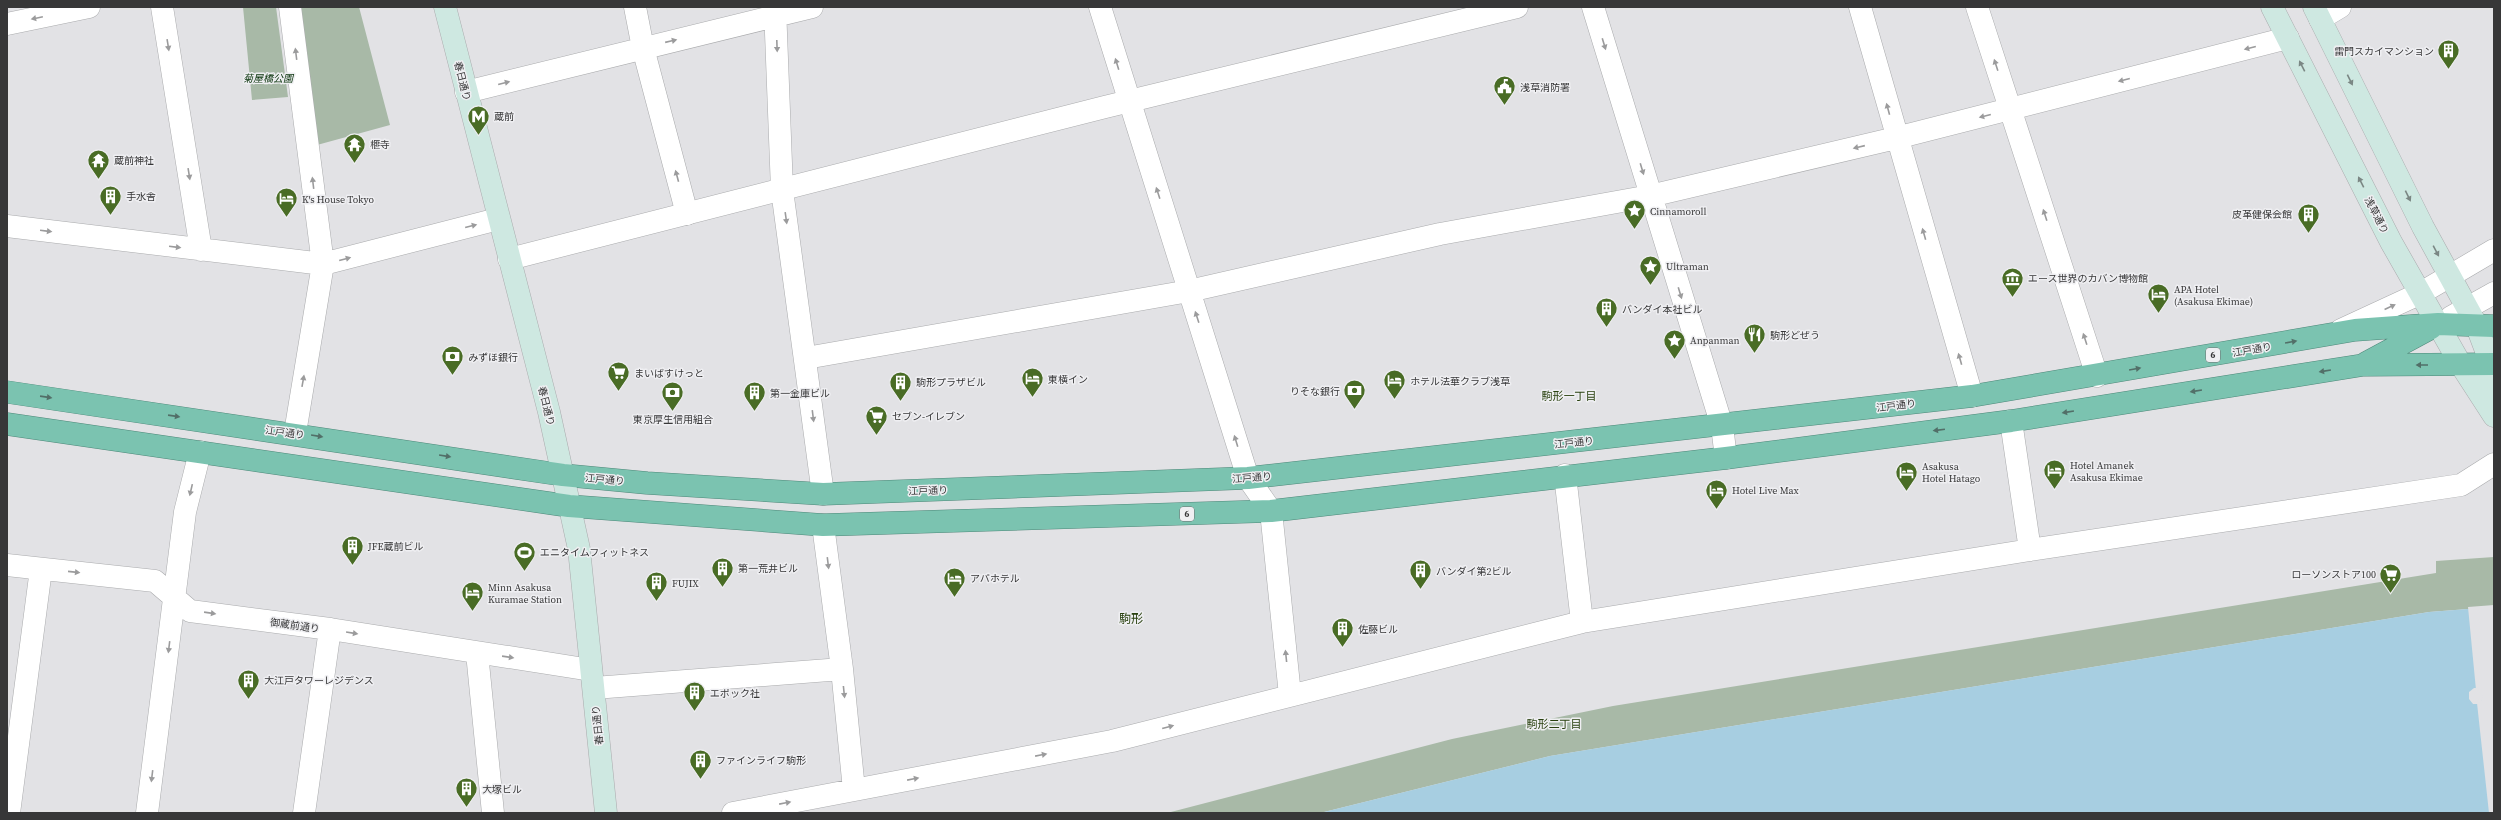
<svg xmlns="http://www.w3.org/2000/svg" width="2501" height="820" viewBox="0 0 2501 820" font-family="'Source Serif 4','Noto Sans JP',serif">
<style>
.green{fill:#a8b9a7}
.water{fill:#a7cee1;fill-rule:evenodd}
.pier{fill:#e2e2e5}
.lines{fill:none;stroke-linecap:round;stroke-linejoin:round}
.minor-casing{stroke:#aaabad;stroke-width:23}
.tertiary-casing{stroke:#aaabad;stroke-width:23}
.secondary-casing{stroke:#aaabad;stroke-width:23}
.trunk-casing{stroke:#4e8879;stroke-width:23}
.minor{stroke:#fff;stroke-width:22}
.tertiary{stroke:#fff;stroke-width:22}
.secondary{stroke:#cee8e1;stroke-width:22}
.trunk{stroke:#7bc3b0;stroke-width:22}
.oneway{fill:#9b9b9c}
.oneway2{fill:#7b8784}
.oneway3{fill:#526f68}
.labels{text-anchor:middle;stroke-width:3;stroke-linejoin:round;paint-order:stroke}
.shield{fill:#efeff2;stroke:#6e6e70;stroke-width:1}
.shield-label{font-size:9px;font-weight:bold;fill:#373738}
.poi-label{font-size:10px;fill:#373738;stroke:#efeff2;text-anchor:start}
.park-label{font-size:10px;font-style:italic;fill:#09330b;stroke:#efeff2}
.street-label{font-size:10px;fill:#373738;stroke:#efeff2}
.neighbourhood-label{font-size:11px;fill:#29410f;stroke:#efeff2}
.quarter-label{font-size:12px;fill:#29410f;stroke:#efeff2}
</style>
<rect width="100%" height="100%" fill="#e2e2e5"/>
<path class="green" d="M 243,7 L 276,7 L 288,97 L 252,100 Z
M 304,7 L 359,7 L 390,125 L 317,145 L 298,8 Z
M 2494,557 L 2494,607 L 2429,612 L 1550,756 L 1320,813 L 1167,813 L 1452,739 L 1613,706 L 2436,573 L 2436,561 Z"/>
<path class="water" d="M 2494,607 L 2494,813 L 1320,813 L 1550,756 L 2429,612 ZM 2474,688 L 2477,688 L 2485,694 L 2480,704 L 2473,704 L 2469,699 L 2469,692 Z"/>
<path class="pier" d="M 2494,605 L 2494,813 L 2489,813 L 2477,703 L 2481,701 L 2483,695 L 2476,690 L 2468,607 Z"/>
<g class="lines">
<defs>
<path id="minor" d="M 162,7 L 201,250
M 290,7 L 323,264 L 295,433
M 635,7 L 643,48 L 687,214
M 775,7 L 782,190 L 823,494
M 1100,7 L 1248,478 L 1271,511 L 1290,695
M 1593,7 L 1722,426 L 1726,458
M 1860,7 L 1972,396
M 1977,7 L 2097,376
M 2320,19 L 2340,7
M 7,24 L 89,7
M 466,92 L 812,7
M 7,226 L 323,264 L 498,219
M 806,358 L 1189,291 L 1440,234 L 1650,196 L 1896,138 L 2288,38
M 2011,421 L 2030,550
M 1565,475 L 1582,622
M 823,525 L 842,669 L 854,790
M 7,565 L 155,581 L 190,611 L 330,629 L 591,670
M 477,653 L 493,813
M 594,688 L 842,669
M 9,813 L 41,569
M 147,813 L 185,512 L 200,452
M 304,813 L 330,629
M 733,813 L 1112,741 L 1582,622 L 2030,550 L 2461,485 L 2494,464"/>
<path id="tertiary" d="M 509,259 L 1105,107 L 1517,7
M 2451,317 L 2494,293
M 2341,330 L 2421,293 L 2494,250"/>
<path id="secondary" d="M 445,7 L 549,412 L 579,549 L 606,813
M 2272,7 L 2391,242 L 2461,365 L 2494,416
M 2314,7 L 2423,227 L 2476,324 L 2491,364 L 2494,413"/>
<path id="trunk" d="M 2366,363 L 2431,328
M 7,392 L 563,475 L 647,483 L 823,494 L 1248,478 L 1972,396 L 2355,330 L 2438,324 L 2494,326
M 7,424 L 569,506 L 823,525 L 1271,511 L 1726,458 L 2011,421 L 2363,365 L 2494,364"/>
</defs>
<use href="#minor" class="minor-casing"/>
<use href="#tertiary" class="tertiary-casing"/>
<use href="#secondary" class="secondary-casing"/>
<use href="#trunk" class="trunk-casing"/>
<use href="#minor" class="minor"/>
<use href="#tertiary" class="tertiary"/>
<use href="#secondary" class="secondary"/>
<use href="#trunk" class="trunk"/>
</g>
<defs><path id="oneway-solid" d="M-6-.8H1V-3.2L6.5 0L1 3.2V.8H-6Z"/></defs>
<g class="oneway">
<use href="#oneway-solid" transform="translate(37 18) rotate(168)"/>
<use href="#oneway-solid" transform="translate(671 41) rotate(-13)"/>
<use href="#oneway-solid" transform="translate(1604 44) rotate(73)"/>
<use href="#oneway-solid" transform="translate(168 45) rotate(81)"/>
<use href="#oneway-solid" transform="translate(777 46) rotate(88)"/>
<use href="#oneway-solid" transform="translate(2250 48) rotate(166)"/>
<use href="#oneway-solid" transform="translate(296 54) rotate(-97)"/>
<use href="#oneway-solid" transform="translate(1117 64) rotate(-107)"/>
<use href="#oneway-solid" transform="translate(1996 65) rotate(-108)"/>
<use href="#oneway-solid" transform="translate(2124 80) rotate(166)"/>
<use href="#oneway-solid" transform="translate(504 83) rotate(-14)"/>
<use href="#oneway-solid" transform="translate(1888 109) rotate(-105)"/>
<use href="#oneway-solid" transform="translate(1985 116) rotate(166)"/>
<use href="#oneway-solid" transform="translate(1859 147) rotate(167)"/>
<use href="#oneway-solid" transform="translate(1642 169) rotate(73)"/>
<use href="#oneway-solid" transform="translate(189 174) rotate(81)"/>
<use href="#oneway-solid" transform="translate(677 176) rotate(-105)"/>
<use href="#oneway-solid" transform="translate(313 183) rotate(-97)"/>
<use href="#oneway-solid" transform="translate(1158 193) rotate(-108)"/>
<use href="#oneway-solid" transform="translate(2045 215) rotate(-108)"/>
<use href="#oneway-solid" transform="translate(786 218) rotate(82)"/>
<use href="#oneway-solid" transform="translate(471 226) rotate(-14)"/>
<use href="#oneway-solid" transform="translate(46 231) rotate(7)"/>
<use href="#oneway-solid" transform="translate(1924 234) rotate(-106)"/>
<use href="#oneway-solid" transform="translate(175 247) rotate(7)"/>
<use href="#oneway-solid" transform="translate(345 259) rotate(-15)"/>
<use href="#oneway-solid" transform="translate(1680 293) rotate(73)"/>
<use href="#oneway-solid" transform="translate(2390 307) rotate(-25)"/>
<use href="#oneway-solid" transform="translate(1197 317) rotate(-108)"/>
<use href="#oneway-solid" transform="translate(2085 339) rotate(-108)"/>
<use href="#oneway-solid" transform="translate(1960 359) rotate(-106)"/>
<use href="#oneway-solid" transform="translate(303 381) rotate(-80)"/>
<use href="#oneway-solid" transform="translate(813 416) rotate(83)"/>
<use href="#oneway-solid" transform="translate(1236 441) rotate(-107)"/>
<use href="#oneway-solid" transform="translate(191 490) rotate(103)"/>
<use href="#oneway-solid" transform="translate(828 563) rotate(83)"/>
<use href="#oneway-solid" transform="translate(74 572) rotate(6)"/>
<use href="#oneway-solid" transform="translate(210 613) rotate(8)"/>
<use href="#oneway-solid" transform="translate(352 633) rotate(9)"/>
<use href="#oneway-solid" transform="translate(169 647) rotate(97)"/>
<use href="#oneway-solid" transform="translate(1286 656) rotate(-96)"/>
<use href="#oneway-solid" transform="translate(508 657) rotate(8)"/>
<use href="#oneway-solid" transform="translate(844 692) rotate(84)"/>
<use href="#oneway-solid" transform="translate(1168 727) rotate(-15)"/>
<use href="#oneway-solid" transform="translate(1041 755) rotate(-11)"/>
<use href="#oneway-solid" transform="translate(152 776) rotate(97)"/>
<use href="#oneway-solid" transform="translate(913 779) rotate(-11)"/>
<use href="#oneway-solid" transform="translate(785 803) rotate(-11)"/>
</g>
<g class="oneway2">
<use href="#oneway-solid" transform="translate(2302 66) rotate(-117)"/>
<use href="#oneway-solid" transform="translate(2350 80) rotate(64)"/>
<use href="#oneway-solid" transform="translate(2361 182) rotate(-117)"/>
<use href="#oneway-solid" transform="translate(2408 196) rotate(64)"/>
<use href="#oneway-solid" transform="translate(2436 251) rotate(62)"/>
</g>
<g class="oneway3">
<use href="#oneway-solid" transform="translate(2291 342) rotate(-10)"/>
<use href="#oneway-solid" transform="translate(2422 365) rotate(180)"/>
<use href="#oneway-solid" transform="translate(2135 369) rotate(-10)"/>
<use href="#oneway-solid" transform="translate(2325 371) rotate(171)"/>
<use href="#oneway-solid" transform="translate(2196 391) rotate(171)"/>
<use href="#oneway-solid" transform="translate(46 397) rotate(8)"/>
<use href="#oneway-solid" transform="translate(2068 412) rotate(171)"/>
<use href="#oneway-solid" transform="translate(174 416) rotate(8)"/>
<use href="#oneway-solid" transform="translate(1939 430) rotate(173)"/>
<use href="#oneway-solid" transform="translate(317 436) rotate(9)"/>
<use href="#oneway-solid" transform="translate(445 456) rotate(9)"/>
</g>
<defs>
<symbol id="building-pin" viewBox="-11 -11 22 30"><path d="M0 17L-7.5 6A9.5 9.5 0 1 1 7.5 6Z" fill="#496c25" stroke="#efeff2"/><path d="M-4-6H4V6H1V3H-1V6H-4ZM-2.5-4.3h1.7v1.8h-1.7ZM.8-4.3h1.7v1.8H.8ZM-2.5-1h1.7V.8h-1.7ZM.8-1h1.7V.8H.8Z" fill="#fff"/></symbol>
<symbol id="civic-pin" viewBox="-11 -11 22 30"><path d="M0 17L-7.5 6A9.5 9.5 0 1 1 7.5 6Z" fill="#496c25" stroke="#efeff2"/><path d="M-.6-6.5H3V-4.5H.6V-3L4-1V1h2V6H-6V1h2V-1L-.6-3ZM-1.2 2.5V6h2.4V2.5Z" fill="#fff"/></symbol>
<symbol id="metro-pin" viewBox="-11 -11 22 30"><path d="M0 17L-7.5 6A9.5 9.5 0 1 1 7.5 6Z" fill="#496c25" stroke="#efeff2"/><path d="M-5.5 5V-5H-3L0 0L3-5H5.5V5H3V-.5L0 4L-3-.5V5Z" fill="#fff"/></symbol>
<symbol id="temple-pin" viewBox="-11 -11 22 30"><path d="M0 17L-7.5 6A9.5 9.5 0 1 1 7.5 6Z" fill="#496c25" stroke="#efeff2"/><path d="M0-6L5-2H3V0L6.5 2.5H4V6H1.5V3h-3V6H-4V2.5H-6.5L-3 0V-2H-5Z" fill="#fff"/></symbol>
<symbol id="hotel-pin" viewBox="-11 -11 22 30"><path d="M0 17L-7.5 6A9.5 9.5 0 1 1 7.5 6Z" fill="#496c25" stroke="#efeff2"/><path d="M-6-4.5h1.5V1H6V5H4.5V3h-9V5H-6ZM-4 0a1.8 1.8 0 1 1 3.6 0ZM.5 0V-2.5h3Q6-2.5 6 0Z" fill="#fff"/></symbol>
<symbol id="sight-pin" viewBox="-11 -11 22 30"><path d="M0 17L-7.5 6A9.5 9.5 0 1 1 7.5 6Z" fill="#496c25" stroke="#efeff2"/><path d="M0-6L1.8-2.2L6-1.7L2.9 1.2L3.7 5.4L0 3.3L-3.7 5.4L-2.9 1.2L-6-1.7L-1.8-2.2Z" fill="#fff"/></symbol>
<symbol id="museum-pin" viewBox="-11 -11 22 30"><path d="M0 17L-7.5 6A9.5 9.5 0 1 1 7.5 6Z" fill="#496c25" stroke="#efeff2"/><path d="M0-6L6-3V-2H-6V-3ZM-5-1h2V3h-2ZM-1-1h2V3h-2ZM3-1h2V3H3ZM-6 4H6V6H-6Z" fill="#fff"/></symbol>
<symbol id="restaurant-pin" viewBox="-11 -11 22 30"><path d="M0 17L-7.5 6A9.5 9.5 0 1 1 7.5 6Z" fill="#496c25" stroke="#efeff2"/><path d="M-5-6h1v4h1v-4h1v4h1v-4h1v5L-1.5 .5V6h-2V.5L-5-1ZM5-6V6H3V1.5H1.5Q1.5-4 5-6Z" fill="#fff"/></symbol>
<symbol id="bank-pin" viewBox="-11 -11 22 30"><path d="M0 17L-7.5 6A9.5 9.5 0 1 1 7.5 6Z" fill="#496c25" stroke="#efeff2"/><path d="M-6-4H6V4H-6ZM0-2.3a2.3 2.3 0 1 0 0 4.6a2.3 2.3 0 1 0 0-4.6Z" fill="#fff"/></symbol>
<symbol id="supermarket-pin" viewBox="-11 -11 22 30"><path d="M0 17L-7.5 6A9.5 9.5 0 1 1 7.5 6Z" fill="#496c25" stroke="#efeff2"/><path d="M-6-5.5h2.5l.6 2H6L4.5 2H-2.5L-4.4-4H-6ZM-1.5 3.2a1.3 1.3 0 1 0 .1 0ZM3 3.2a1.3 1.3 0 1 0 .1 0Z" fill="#fff"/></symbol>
<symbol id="stadium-pin" viewBox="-11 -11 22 30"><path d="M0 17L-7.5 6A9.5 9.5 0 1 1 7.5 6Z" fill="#496c25" stroke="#efeff2"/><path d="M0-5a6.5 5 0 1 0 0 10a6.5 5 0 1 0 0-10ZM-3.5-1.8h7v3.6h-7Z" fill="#fff"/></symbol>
</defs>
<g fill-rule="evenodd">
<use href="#building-pin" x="2436" y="38" width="25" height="34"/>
<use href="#civic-pin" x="1492" y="74" width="25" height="34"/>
<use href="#metro-pin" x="466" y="104" width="25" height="34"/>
<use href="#temple-pin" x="342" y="132" width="25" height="34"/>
<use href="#temple-pin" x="86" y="148" width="25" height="34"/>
<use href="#building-pin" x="98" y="184" width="25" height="34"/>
<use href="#hotel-pin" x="274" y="186" width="25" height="34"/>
<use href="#sight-pin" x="1622" y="198" width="25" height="34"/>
<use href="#building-pin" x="2296" y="202" width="25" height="34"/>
<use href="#sight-pin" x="1638" y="254" width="25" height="34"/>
<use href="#museum-pin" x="2000" y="266" width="25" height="34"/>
<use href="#hotel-pin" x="2146" y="282" width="25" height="34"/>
<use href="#building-pin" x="1594" y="296" width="25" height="34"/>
<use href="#restaurant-pin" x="1742" y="322" width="25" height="34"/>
<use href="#sight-pin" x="1662" y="328" width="25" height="34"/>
<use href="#bank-pin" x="440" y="344" width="25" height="34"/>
<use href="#supermarket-pin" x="606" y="360" width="25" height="34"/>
<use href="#hotel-pin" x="1020" y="366" width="25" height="34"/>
<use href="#hotel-pin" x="1382" y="368" width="25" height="34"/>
<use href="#building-pin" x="888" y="370" width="25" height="34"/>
<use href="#bank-pin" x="1342" y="378" width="25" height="34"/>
<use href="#bank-pin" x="660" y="380" width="25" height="34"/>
<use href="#building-pin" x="742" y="380" width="25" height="34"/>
<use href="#supermarket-pin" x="864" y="404" width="25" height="34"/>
<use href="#hotel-pin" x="2042" y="458" width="25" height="34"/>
<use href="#hotel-pin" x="1894" y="460" width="25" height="34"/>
<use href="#hotel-pin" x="1704" y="478" width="25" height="34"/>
<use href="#building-pin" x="340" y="534" width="25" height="34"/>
<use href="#stadium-pin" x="512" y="540" width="25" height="34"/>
<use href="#building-pin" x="710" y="556" width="25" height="34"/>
<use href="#building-pin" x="1408" y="558" width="25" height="34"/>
<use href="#supermarket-pin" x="2378" y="562" width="25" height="34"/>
<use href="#hotel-pin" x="942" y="566" width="25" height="34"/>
<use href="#building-pin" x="644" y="570" width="25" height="34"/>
<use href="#hotel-pin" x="460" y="580" width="25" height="34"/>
<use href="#building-pin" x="1330" y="616" width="25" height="34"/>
<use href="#building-pin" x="236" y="668" width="25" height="34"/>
<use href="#building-pin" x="682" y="680" width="25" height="34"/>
<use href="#building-pin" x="688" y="748" width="25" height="34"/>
<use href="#building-pin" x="454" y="776" width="25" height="34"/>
</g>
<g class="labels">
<g class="shield">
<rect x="2206" y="348" width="14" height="14" rx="3"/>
<rect x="1180" y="507" width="14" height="14" rx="3"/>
</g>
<g class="shield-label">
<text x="2213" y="358">6</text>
<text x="1187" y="517">6</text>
</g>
<g class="poi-label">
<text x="2434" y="55" text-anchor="end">雷門スカイマンション</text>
<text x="1520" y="91">浅草消防署</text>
<text x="494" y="120">蔵前</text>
<text x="370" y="148">榧寺</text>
<text x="114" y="164">蔵前神社</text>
<text x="126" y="200">手水舎</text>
<text x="302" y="203">K's House Tokyo</text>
<text x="1650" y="215">Cinnamoroll</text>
<text x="2292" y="218" text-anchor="end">皮革健保会館</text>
<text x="1666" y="270">Ultraman</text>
<text x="2028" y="282">エース世界のカバン博物館</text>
<text x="2174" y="293">APA Hotel<tspan x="2174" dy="12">(Asakusa Ekimae)</tspan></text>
<text x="1622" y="313">バンダイ本社ビル</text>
<text x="1770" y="339">駒形どぜう</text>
<text x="1690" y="344">Anpanman</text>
<text x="468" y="361">みずほ銀行</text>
<text x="634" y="377">まいばすけっと</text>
<text x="1048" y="383">東横イン</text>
<text x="1410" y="385">ホテル法華クラブ浅草</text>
<text x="916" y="386">駒形プラザビル</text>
<text x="1340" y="395" text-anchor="end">りそな銀行</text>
<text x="770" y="397">第一金庫ビル</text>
<text x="892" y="420">セブン-イレブン</text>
<text x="673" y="423" text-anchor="middle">東京厚生信用組合</text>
<text x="2070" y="469">Hotel Amanek<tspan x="2070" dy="12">Asakusa Ekimae</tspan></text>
<text x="1922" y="470">Asakusa<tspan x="1922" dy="12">Hotel Hatago</tspan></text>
<text x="1732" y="494">Hotel Live Max</text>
<text x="368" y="550">JFE蔵前ビル</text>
<text x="540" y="556">エニタイムフィットネス</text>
<text x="738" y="572">第一荒井ビル</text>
<text x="1436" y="575">バンダイ第2ビル</text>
<text x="2376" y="578" text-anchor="end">ローソンストア100</text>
<text x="970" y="582">アパホテル</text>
<text x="672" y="587">FUJIX</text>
<text x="488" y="591">Minn Asakusa<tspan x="488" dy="12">Kuramae Station</tspan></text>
<text x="1358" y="633">佐藤ビル</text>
<text x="264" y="684">大江戸タワーレジデンス</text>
<text x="710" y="697">エポック社</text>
<text x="716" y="764">ファインライフ駒形</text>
<text x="482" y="793">大塚ビル</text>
</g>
<g class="park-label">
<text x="268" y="82">菊屋橋公園</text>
</g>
<g class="street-label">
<text transform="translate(463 81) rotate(76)" y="4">春日通り</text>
<text transform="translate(2377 215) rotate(63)" y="4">浅草通り</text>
<text transform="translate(2252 349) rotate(-10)" y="4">江戸通り</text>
<text transform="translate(1896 405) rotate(-7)" y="4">江戸通り</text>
<text transform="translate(547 406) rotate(76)" y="4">春日通り</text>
<text transform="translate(285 432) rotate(8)" y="4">江戸通り</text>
<text transform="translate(1574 442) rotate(-6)" y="4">江戸通り</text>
<text transform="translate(1252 477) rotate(-4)" y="4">江戸通り</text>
<text transform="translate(605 479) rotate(5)" y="4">江戸通り</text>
<text transform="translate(928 490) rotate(-2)" y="4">江戸通り</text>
<text transform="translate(295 625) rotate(8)" y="4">御蔵前通り</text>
<text transform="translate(597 725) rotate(-96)" y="4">春日通り</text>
</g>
<g class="neighbourhood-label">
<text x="1569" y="400">駒形一丁目</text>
<text x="1554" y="728">駒形二丁目</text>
</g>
<g class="quarter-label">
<text x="1131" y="623">駒形</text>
</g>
</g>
<rect width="2501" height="820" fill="none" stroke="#373738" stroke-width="16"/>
</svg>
